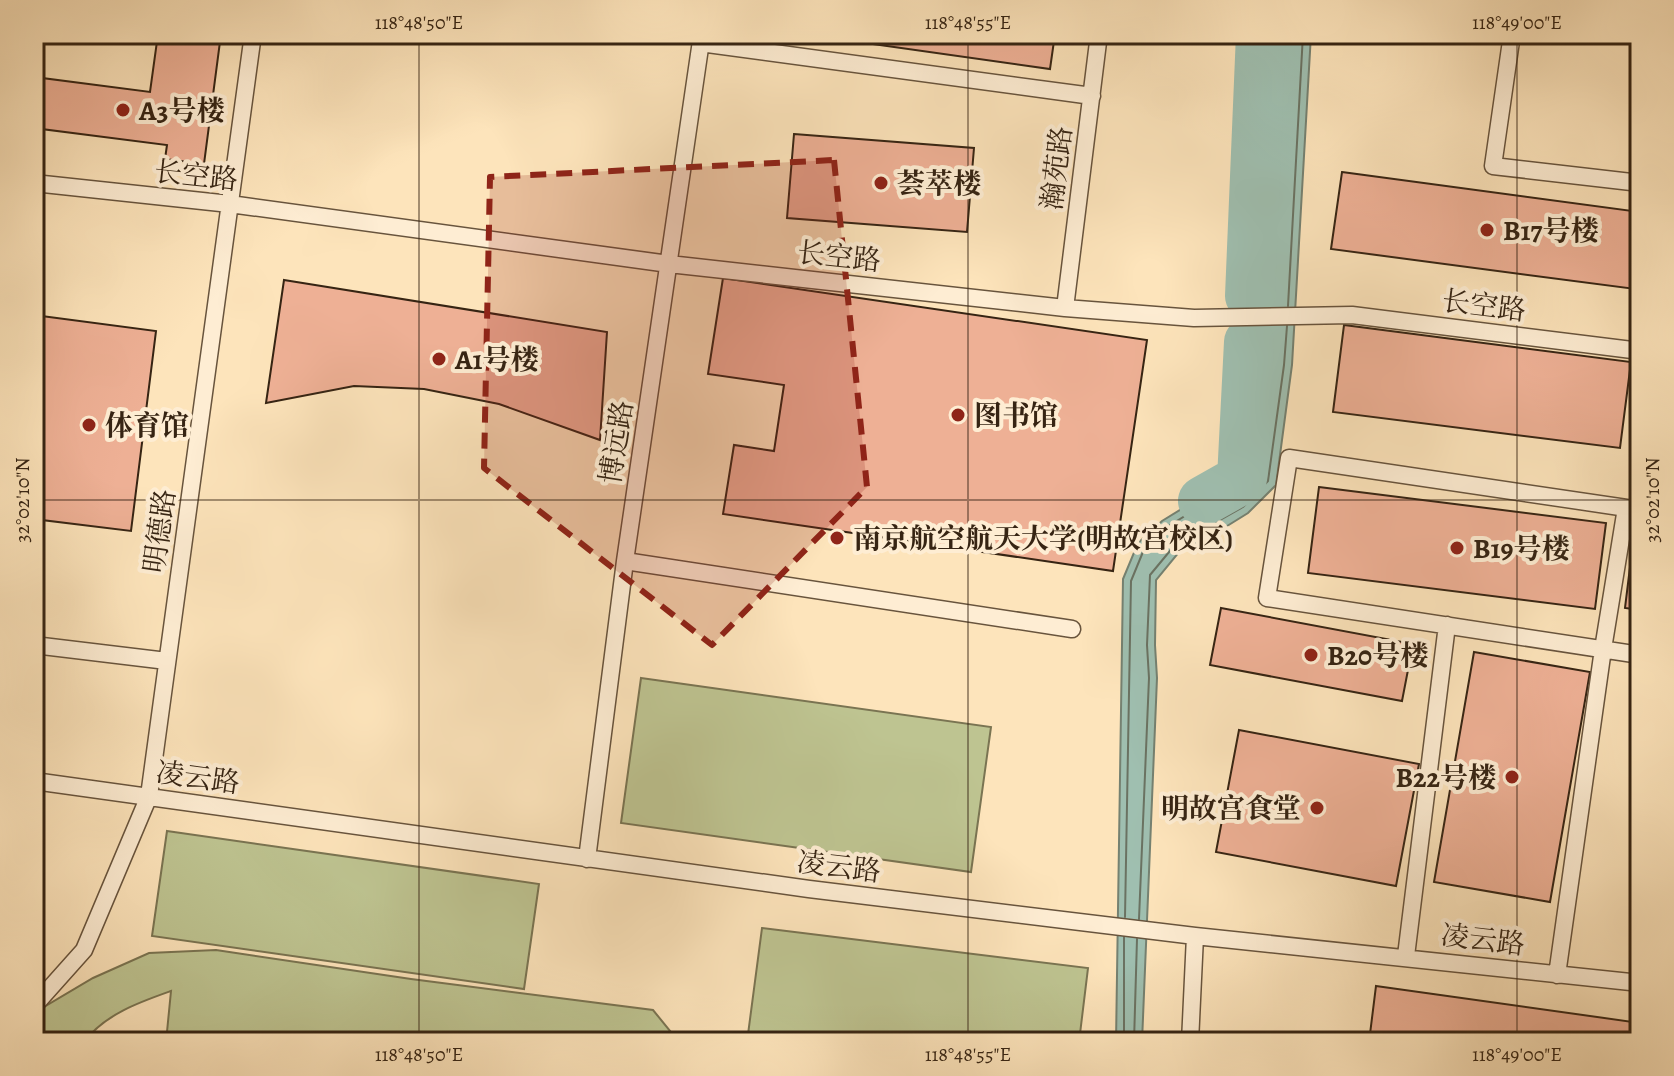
<svg xmlns="http://www.w3.org/2000/svg" width="1674" height="1076" viewBox="0 0 1674 1076" font-family="Alegreya,'Noto Serif SC',serif">
<style>
.green{fill:#bec491;stroke:#7a7452;stroke-width:2}
.water{fill:#9fbfb0;stroke:#758171;stroke-width:2}
.lines{fill:none;stroke-linecap:round;stroke-linejoin:round}
.shore{stroke:#6a7262;stroke-width:2}
.river{stroke:#9fbfb0;stroke-width:50}
.building{fill:#eeb095;stroke:#362413;stroke-width:2}
.service-casing{stroke:#68543d;stroke-width:19}
.service{stroke:#feedd3;stroke-width:16}
.marked{fill:#8f2418;fill-opacity:0.2;stroke:#8f2418;stroke-width:6;stroke-dasharray:16 10;stroke-linejoin:round}
.ticks{fill:none;stroke:#362413;stroke-width:2;stroke-opacity:0.45}
.poi-dot{fill:#8f2418;stroke:#feedd3;stroke-width:3}
.labels{text-anchor:middle;stroke-width:8;stroke-linejoin:round;paint-order:stroke}
.poi-label{font-size:28px;font-weight:bold;fill:#362413;stroke:#feedd3;text-anchor:start}
.street-label{font-size:28px;fill:#362413;stroke:#feedd3}
.neatline{fill:none;stroke:#362413;stroke-width:3}
.ticks-label{font-size:20px;text-anchor:middle;fill:#362413}
</style>
<rect width="100%" height="100%" fill="#fde4bb"/>
<filter id="stains"><feTurbulence type="fractalNoise" baseFrequency=".0025" numOctaves="4"/><feColorMatrix values="0 0 0 0 .2 0 0 0 0 .09 0 0 0 0 .02 0 0 0 .5 -.17"/></filter>
<radialGradient id="worn" r=".72"><stop offset=".6" stop-color="#630" stop-opacity="0"/><stop offset="1" stop-color="#630" stop-opacity=".3"/></radialGradient>
<path class="green" d="M 641,678 L 991,727 L 971,872 L 621,823 Z
M 167,831 L 539,884 L 524,989 L 152,936 Z
M 762,928 L 1088,968 L 1079,1042 L 747,1042 Z
M 216,950 L 411,979 L 653,1010 L 679,1042 L 166,1042 L 171,991 C 140,1002 105,1014 84,1042 L 34,1042 L 34,1025 L 44,1007 L 93,978 L 149,953 Z"/>
<path class="water" d="M 1274,34 L 1311,34 L 1292,365 L 1276,485 L 1248,513 L 1211,536 L 1179,552 L 1156,580 L 1155,645 L 1157,678 L 1142,1042 L 1116,1042 L 1123,579 L 1138,543 L 1162,521 L 1227,481 L 1247,449 Z"/>
<g class="lines">
<path class="shore" d="M 1288,306 L 1303,34
M 1264,307 L 1282,34
M 1125,917 L 1131,581 L 1145,547 L 1167,527 L 1232,487 L 1254,454 L 1263,327
M 1139,919 L 1149,678 L 1147,645 L 1150,575 L 1174,546 L 1243,507 L 1268,481 L 1284,365 L 1287,326
M 1124,1042 L 1124,937
M 1134,1042 L 1137,939"/>
<path class="river" d="M 1250,296 L 1261,34
M 1203,501 L 1242,479 L 1249,342"/>
</g>
<path class="building" d="M 158,34 L 221,34 L 204,164 L 165,159 L 167,145 L 34,128 L 34,77 L 150,92 Z
M 802,34 L 1055,34 L 1050,69 Z
M 794,134 L 974,148 L 967,232 L 787,218 Z
M 1342,172 L 1640,212 L 1640,255 L 1635,289 L 1331,249 Z
M 723,278 L 1147,340 L 1113,571 L 723,514 L 734,445 L 774,451 L 784,385 L 708,374 Z
M 284,280 L 607,332 L 600,440 L 499,404 L 424,389 L 354,386 L 266,403 Z
M 34,315 L 156,331 L 131,531 L 34,519 Z
M 1344,325 L 1631,362 L 1620,448 L 1333,412 Z
M 1319,487 L 1606,523 L 1595,609 L 1308,573 Z
M 1633,543 L 1640,544 L 1640,610 L 1625,608 Z
M 1221,608 L 1413,644 L 1402,701 L 1210,665 Z
M 1474,652 L 1590,672 L 1550,902 L 1434,882 Z
M 1239,730 L 1419,764 L 1396,886 L 1216,852 Z
M 1376,986 L 1640,1023 L 1640,1042 L 1369,1042 Z"/>
<g class="lines">
<defs>
<path id="service" d="M 1512,34 L 1493,166 L 1640,183
M 700,43 L 1092,96
M 34,183 L 230,204 L 669,264 L 1065,308 L 1194,318 L 1352,315 L 1640,351
M 1065,308 L 1099,34
M 1640,510 L 1289,458 L 1267,598 L 1640,655
M 625,561 L 1072,629
M 34,645 L 167,661
M 34,781 L 809,889 L 1195,936 L 1640,983
M 587,859 L 625,561 L 702,34
M 1406,956 L 1447,625
M 1557,975 L 1603,649 L 1626,508
M 34,1006 L 84,950 L 149,796 L 253,34
M 1190,1042 L 1195,936"/>
</defs>
<use href="#service" class="service-casing"/>
<use href="#service" class="service"/>
</g>
<path class="marked" d="M 834,160 L 867,487 L 712,645 L 484,468 L 490,177 Z"/>
<path class="ticks" d="M 419,34 L 419,1042M 968,34 L 968,1042M 1517,34 L 1517,1042M 34,500 L 1640,500"/>
<g class="poi-dot">
<circle cx="123" cy="110" r="8"/>
<circle cx="881" cy="183" r="8"/>
<circle cx="1487" cy="230" r="8"/>
<circle cx="439" cy="359" r="8"/>
<circle cx="958" cy="415" r="8"/>
<circle cx="89" cy="425" r="8"/>
<circle cx="837" cy="538" r="8"/>
<circle cx="1457" cy="548" r="8"/>
<circle cx="1311" cy="655" r="8"/>
<circle cx="1512" cy="777" r="8"/>
<circle cx="1317" cy="808" r="8"/>
</g>
<g class="labels">
<g class="poi-label">
<text x="139" y="120">A3号楼</text>
<text x="897" y="193">荟萃楼</text>
<text x="1503" y="240">B17号楼</text>
<text x="455" y="369">A1号楼</text>
<text x="974" y="425">图书馆</text>
<text x="105" y="435">体育馆</text>
<text x="853" y="548">南京航空航天大学(明故宫校区)</text>
<text x="1473" y="558">B19号楼</text>
<text x="1327" y="665">B20号楼</text>
<text x="1496" y="787" text-anchor="end">B22号楼</text>
<text x="1301" y="818" text-anchor="end">明故宫食堂</text>
</g>
<g class="street-label">
<text transform="translate(1056 168) rotate(-83)" y="10">瀚苑路</text>
<text transform="translate(196 175) rotate(6)" y="10">长空路</text>
<text transform="translate(839 256) rotate(6)" y="10">长空路</text>
<text transform="translate(1484 305) rotate(7)" y="10">长空路</text>
<text transform="translate(616 442) rotate(-81)" y="10">博远路</text>
<text transform="translate(159 531) rotate(-82)" y="10">明德路</text>
<text transform="translate(198 777) rotate(8)" y="10">凌云路</text>
<text transform="translate(839 866) rotate(7)" y="10">凌云路</text>
<text transform="translate(1483 939) rotate(7)" y="10">凌云路</text>
</g>
</g>
<rect width="1674" height="1076" fill="none" stroke="#fde4bb" stroke-width="88"/>
<rect x="44" y="44" width="1586" height="988" class="neatline"/>
<g class="ticks-label">
<text x="419" y="29">118°48'50"E</text>
<text x="968" y="29">118°48'55"E</text>
<text x="1517" y="29">118°49'00"E</text>
<text transform="translate(22 500) rotate(-90)" y="7">32°02'10"N</text>
<text transform="translate(1652 500) rotate(-90)" y="7">32°02'10"N</text>
<text x="419" y="1061">118°48'50"E</text>
<text x="968" y="1061">118°48'55"E</text>
<text x="1517" y="1061">118°49'00"E</text>
</g>
<rect width="100%" height="100%" filter="url(#stains)"/>
<rect width="100%" height="100%" fill="url(#worn)"/>
</svg>
